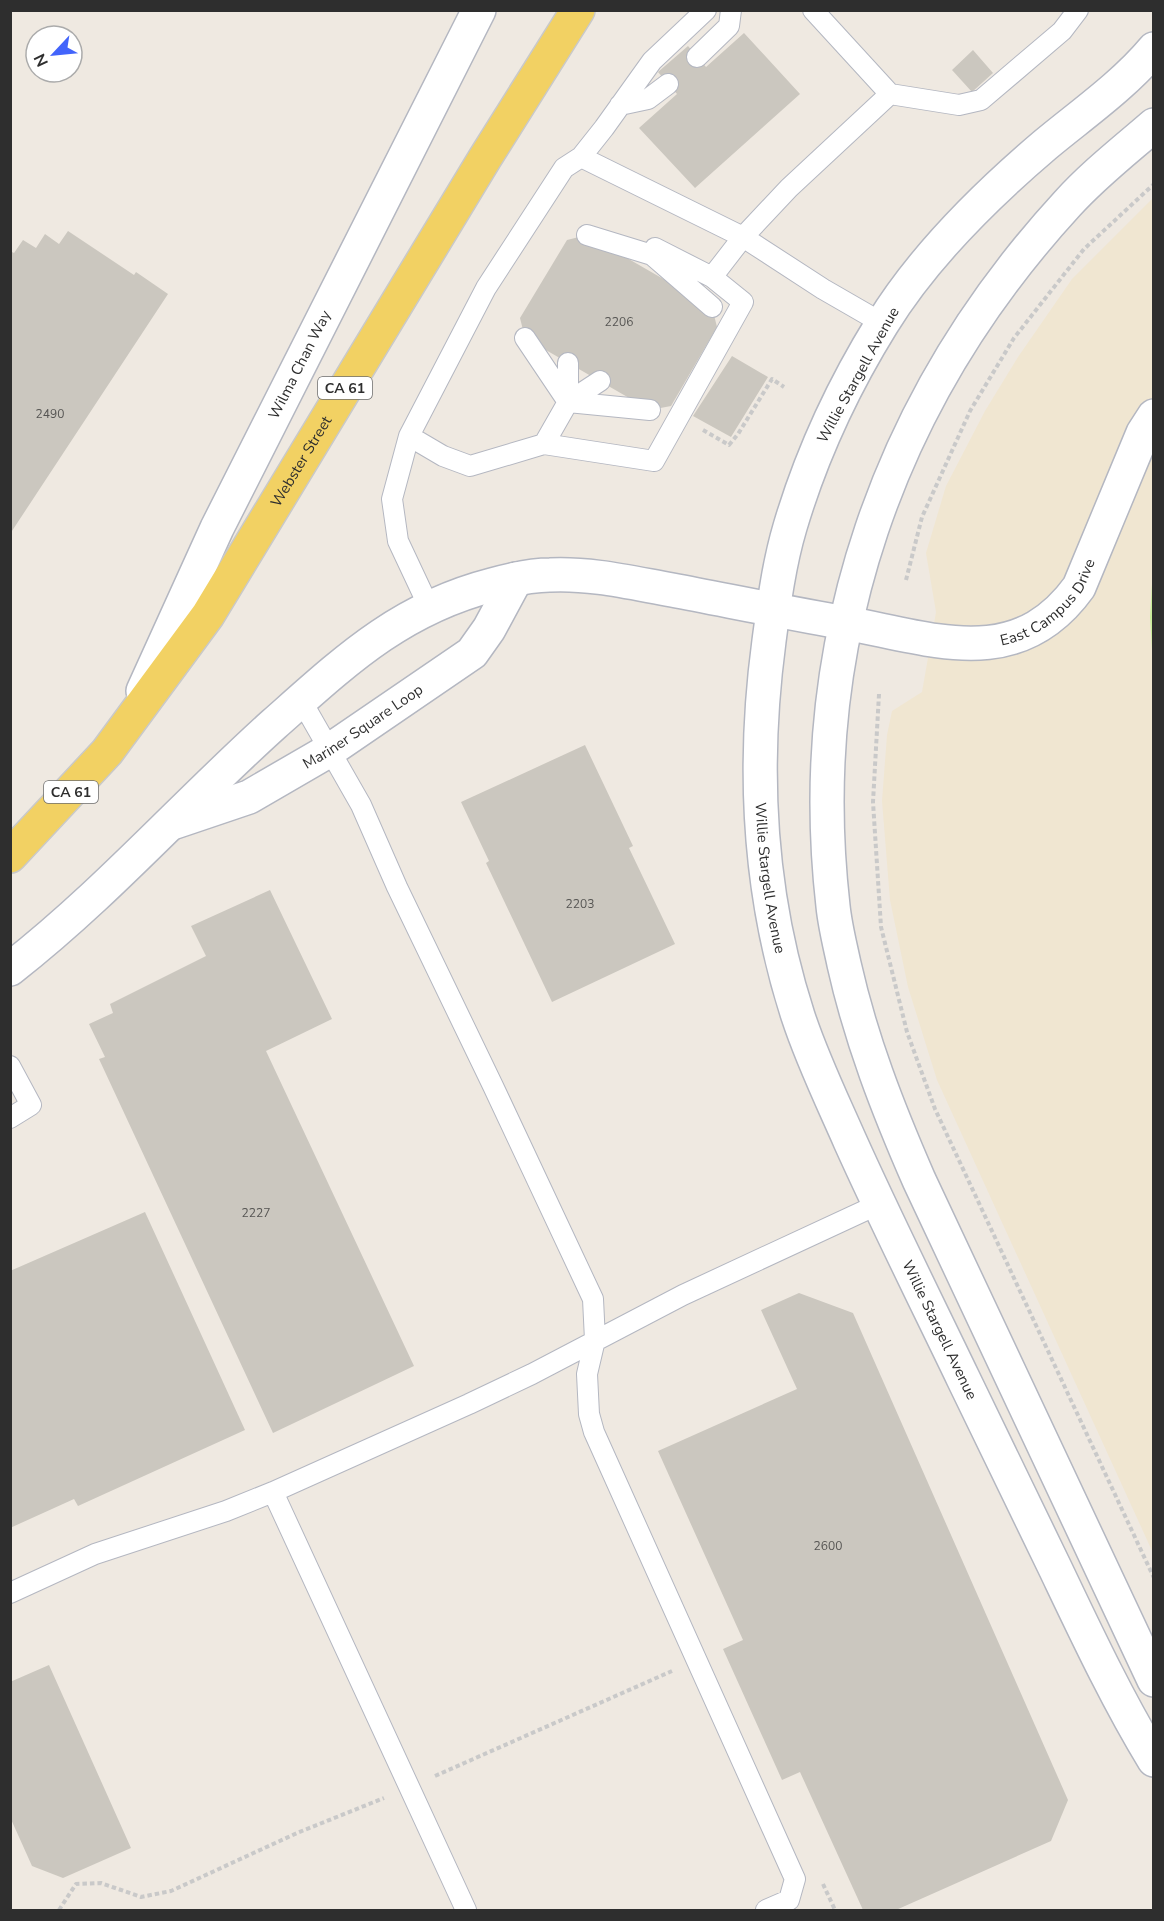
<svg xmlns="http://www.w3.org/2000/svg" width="1164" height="1921" viewBox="0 0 1164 1921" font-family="'Nunito Sans',sans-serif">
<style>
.education{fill:#f0e6d1}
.pitch{fill:#c9ec9a}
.building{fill:#cbc7bf}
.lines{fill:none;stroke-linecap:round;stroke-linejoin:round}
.lane-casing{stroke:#b4b7c1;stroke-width:22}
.street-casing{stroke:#b4b7c1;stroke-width:36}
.secondary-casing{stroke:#b4b7c1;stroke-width:36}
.primary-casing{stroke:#c9c9c9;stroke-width:36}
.path{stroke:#c9c9c9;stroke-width:4;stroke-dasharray:4.5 3;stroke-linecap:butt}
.lane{stroke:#fff;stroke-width:20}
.street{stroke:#fff;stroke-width:33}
.secondary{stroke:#fff;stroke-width:33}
.primary{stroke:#f2d163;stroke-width:33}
.labels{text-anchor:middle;stroke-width:6;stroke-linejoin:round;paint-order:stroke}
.number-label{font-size:12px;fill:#555452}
.shield{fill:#fff;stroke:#6d6d6d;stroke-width:1.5}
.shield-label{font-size:14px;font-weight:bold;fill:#2e2e2e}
.street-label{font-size:15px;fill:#2e2e2e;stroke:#fff}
</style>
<rect width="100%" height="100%" fill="#efe9e1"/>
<path class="education" d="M 1153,198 L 1153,1553 L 937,1080 L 908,987 L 890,900 L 882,801 L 887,735 L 892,711 L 922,692 L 936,612 L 926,553 L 946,486 L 985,411 L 1018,357 L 1072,279 Z"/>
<path class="pitch" d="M 1153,568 L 1153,666 L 1150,617 Z"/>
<path class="building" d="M 744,33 L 800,94 L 695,188 L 639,128 L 677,94 L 658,72 L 688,46 L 706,67 Z
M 973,50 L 993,73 L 972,92 L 952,70 Z
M 68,231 L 134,275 L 136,272 L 168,294 L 10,534 L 10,251 L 14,253 L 23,240 L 36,248 L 45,234 L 59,244 Z
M 587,235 L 712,307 L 717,327 L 671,406 L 650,410 L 525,338 L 520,318 L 567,240 Z
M 732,356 L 768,377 L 731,437 L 693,416 Z
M 585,745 L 633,846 L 629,848 L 675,944 L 552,1002 L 486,863 L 489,861 L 461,802 Z
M 270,890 L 332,1019 L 266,1051 L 414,1366 L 273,1433 L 99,1059 L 105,1057 L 89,1024 L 113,1013 L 110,1004 L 206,956 L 191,926 Z
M 145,1212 L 245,1430 L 78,1506 L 74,1499 L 10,1528 L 10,1271 Z
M 799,1293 L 853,1313 L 1068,1800 L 1051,1841 L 896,1910 L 863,1910 L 800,1772 L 782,1780 L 723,1649 L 743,1640 L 658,1451 L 797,1389 L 761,1310 Z
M 49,1665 L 131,1848 L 63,1878 L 32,1866 L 10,1817 L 10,1682 Z"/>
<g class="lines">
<defs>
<path id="lane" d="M 813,10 L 890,94 L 959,105 L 981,100 L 1062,31 L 1078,10
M 697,57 L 729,26 L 731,10
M 620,105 L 648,99 L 668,84
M 581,157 L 604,128 L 652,61 L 706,10
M 587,235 L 652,255 L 712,307
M 654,250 L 655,248 L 712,277
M 525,338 L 568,402 L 650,410
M 568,402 L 600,381
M 409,436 L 443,456 L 470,466 L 544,444 L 654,461 L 743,302 L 712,277 L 743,237 L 789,188 L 890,94
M 544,444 L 568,402 L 568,363
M 429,607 L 398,541 L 392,499 L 409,436 L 486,288 L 564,168 L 581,157 L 743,237 L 823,289 L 882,323
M 301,700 L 361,805 L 397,887 L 493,1086 L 593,1299 L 595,1340 L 587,1374 L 589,1414 L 594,1432 L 795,1879 L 789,1900 L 766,1910
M 10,1066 L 31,1105 L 10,1118
M 273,1492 L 466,1910
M 10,1593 L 95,1554 L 226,1511 L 273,1492 L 469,1404 L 532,1374 L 683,1295 L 879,1204"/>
<g id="street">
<path id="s1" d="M 846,623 C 933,639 1017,673 1079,587 L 1143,433 L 1154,416"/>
</g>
<g id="secondary">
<path id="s2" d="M 1154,49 C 1123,86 1081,115 1045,145 C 985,196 923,257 882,324 C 843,387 811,456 790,527 C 779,564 774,603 769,641 C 752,768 758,893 798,1016 C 812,1059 832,1100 850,1141 C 886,1221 925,1299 963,1378 C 994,1442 1025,1506 1056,1570 C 1087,1635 1117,1699 1154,1760"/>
<path d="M 1154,125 C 1124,151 1093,175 1067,204 C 888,399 803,643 833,906 C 835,926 840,945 844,964 C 861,1040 888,1109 919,1180 L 1154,1680"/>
<path id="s3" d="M 143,691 L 217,528 L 479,10"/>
<path id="s4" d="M 175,822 L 249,797 L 330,750 L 472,653 L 489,629 L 516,579"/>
<path d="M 10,969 C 105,895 185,804 274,724 C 344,662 399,609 492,585 C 510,580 530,575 550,575 C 591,573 632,583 672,590 C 730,601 788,613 846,623"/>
</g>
<g id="primary">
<path id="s5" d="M 10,856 L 107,752 L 208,615 L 485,158 L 578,10"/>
</g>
</defs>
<use href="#lane" class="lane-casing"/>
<use href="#street" class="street-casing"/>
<use href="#secondary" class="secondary-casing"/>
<use href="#primary" class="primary-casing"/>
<path class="path" d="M 703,430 L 729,445 L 738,434 L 772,379 L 784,387
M 906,580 L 922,517 L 970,411 L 1014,338 L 1084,249 L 1154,184
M 879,694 L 873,802 L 881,927 L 907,1032 L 935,1109 L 1154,1578
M 435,1776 L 672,1671
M 823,1884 L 835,1910
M 59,1910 L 76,1884 L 101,1883 L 141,1897 L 171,1891 L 297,1833 L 384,1798"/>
<use href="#lane" class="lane"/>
<use href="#street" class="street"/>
<use href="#secondary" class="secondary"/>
<use href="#primary" class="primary"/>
</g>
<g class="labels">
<g class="number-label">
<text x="619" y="326">2206</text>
<text x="50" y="418">2490</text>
<text x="580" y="908">2203</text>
<text x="256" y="1217">2227</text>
<text x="828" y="1550">2600</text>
</g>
<g class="shield">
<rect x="318" y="377" width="54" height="22" rx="4.5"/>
<rect x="44" y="781" width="54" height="22" rx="4.5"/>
</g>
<g class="shield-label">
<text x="345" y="393">CA 61</text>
<text x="71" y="797">CA 61</text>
</g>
<g class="street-label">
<text dy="5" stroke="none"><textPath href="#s3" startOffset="362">Wilma Chan Way</textPath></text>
<text transform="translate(858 375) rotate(-61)" y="5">Willie Stargell Avenue</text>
<text dy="5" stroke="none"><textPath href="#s5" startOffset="492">Webster Street</textPath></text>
<text dy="5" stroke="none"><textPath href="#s1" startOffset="220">East Campus Drive</textPath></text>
<text dy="5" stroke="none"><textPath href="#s4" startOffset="212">Mariner Square Loop</textPath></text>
<text dy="5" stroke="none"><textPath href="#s2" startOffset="966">Willie Stargell Avenue</textPath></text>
<text dy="5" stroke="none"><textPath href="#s2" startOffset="1452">Willie Stargell Avenue</textPath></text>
</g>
</g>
<rect width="1164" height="1921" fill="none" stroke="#2e2e2e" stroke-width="24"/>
<g transform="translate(54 54) rotate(244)"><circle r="28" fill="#ffffff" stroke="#ababab" stroke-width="1.5"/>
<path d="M0-4.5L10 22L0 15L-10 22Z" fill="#4264fb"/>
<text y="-9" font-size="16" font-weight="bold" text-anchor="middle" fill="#2e2e2e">N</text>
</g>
</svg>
